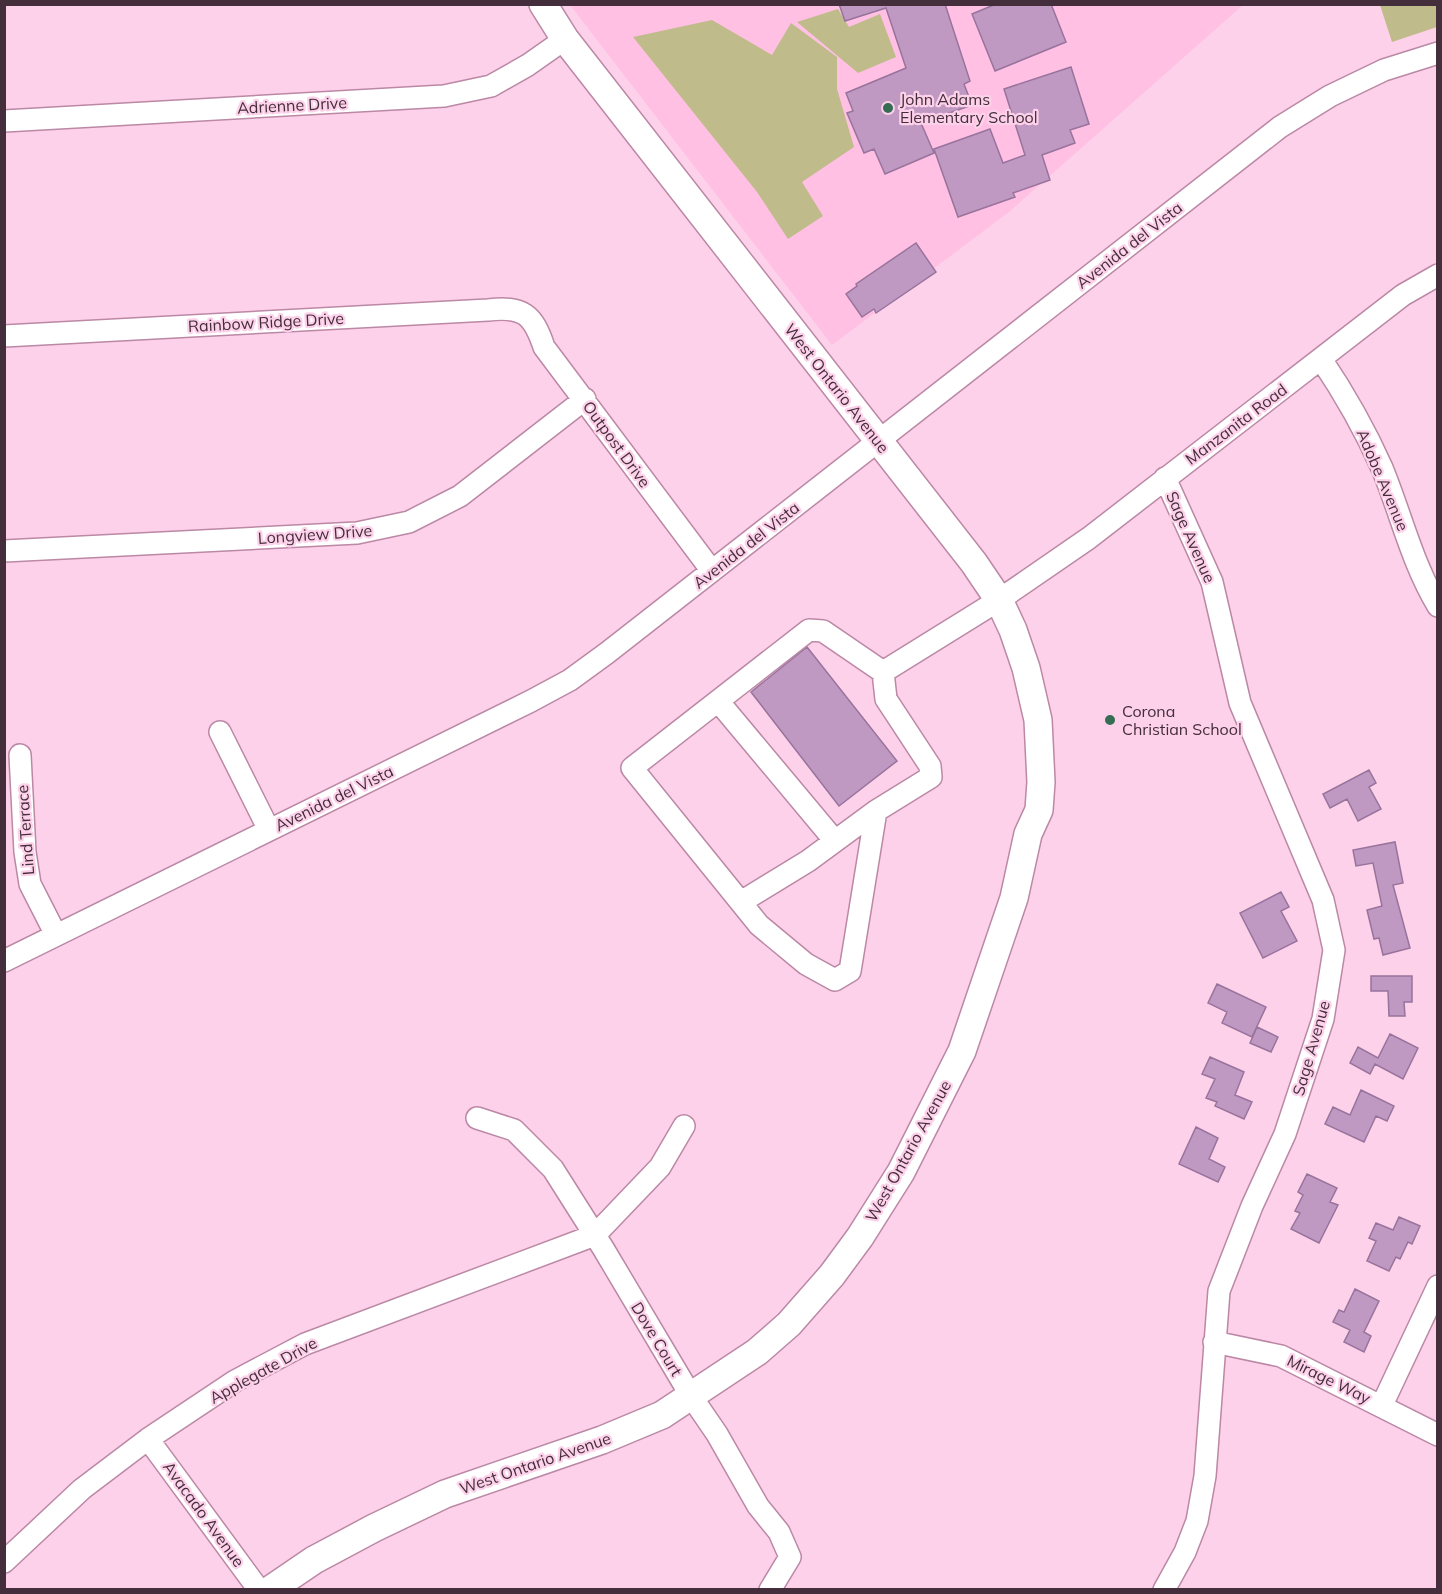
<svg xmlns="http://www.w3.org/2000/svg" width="1442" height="1594" viewBox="0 0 1442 1594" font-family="Mulish,sans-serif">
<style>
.built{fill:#ffc0e4}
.green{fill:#c0bb8a}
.building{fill:#c099c3;stroke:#98739c;stroke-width:1.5}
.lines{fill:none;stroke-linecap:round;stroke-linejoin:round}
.minor-casing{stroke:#bb88a5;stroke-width:24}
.major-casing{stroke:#bb88a5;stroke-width:30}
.minor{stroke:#fff;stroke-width:21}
.major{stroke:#fff;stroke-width:27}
.poi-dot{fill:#346c54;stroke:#fdd1ea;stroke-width:2}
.labels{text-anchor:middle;stroke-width:4.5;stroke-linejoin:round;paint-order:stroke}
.poi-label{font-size:16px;fill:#442e3b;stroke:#fdd1ea;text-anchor:start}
.street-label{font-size:16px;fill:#442e3b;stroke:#fdd1ea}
</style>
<rect width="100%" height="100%" fill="#fdd1ea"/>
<path class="built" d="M 570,5 L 1243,5 L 1009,212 L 832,345 Z"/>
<path class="green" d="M 1380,5 L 1437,5 L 1437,27 L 1392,42 Z
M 838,9 L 849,27 L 880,14 L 896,57 L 858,73 L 797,22 Z
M 712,20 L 772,55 L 791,23 L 837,57 L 837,89 L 854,147 L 802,182 L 823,216 L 788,239 L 757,192 L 633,37 Z"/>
<path class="building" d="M 839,4 L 945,4 L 970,81 L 964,84 L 972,105 L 921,123 L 934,153 L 885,174 L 874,149 L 864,153 L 847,113 L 853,111 L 846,93 L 906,68 L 886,8 L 845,21 Z
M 996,4 L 1051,4 L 1066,42 L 995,71 L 972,14 Z
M 1071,67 L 1089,124 L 1070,130 L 1075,143 L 1042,155 L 1050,180 L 1013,193 L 1015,197 L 958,217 L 934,149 L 990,129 L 1003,163 L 1025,155 L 1004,89 Z
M 916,243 L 936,272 L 876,313 L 874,309 L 862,317 L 846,294 L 857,286 L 856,284 Z
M 807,647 L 897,761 L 839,806 L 751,692 Z
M 1369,770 L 1376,783 L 1369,787 L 1381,809 L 1358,821 L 1347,799 L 1330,808 L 1323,794 Z
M 1395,842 L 1403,883 L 1393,885 L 1410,948 L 1383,955 L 1379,938 L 1374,939 L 1367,910 L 1382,906 L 1373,863 L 1356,866 L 1353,850 Z
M 1281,892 L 1289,907 L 1281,911 L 1297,941 L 1263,958 L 1240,913 Z
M 1371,976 L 1412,976 L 1412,1002 L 1404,1002 L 1405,1016 L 1389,1016 L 1388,991 L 1371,991 Z
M 1217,984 L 1266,1007 L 1252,1037 L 1222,1023 L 1227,1012 L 1208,1003 Z
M 1257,1027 L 1278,1037 L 1271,1052 L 1250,1043 Z
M 1390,1034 L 1418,1048 L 1403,1079 L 1375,1064 L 1370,1074 L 1350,1063 L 1358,1047 L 1378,1058 Z
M 1210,1057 L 1244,1072 L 1235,1095 L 1252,1102 L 1244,1119 L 1215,1106 L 1217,1102 L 1206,1098 L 1215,1079 L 1202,1074 Z
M 1361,1090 L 1394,1106 L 1387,1121 L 1376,1116 L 1364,1142 L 1325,1124 L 1333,1107 L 1350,1115 Z
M 1196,1127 L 1218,1138 L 1209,1159 L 1225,1167 L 1218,1182 L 1179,1164 Z
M 1307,1174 L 1337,1188 L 1330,1202 L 1338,1205 L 1319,1243 L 1291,1229 L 1300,1213 L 1295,1211 L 1303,1195 L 1298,1192 Z
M 1399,1217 L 1420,1226 L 1412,1244 L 1408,1242 L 1400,1259 L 1396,1257 L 1389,1271 L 1367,1261 L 1376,1241 L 1369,1238 L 1376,1223 L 1393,1230 Z
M 1355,1289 L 1379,1301 L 1364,1332 L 1371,1336 L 1364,1352 L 1344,1342 L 1350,1330 L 1333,1322 L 1339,1310 L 1344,1312 Z"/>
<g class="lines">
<defs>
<path id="minor" d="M 4,121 L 444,96 L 491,86 L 528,65 L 565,39
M 4,336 L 488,310 C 523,306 533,314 544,347 L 712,571
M 1321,359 C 1344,393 1365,430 1382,468 C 1401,514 1412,563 1438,606
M 4,551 L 357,533 L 409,522 L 460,496 L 585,399
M 809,630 L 823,631 L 883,672 L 886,699 L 930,766 L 931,777 L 876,811 L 850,971 L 835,980 L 806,964 L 759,925 L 632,768 Z
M 883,672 L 999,600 L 1089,538 L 1403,295 L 1438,275
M 718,701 L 835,841
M 220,732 L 269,830
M 20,755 L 25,852 L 30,884 L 56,935
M 741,902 L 808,861 L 876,811
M 4,961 L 531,701 L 570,680 L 607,653 L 1280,127 L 1330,96 L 1384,70 L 1438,53
M 477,1118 L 514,1130 L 553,1169 L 603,1248 L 691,1396 L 717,1434 L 758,1506 L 779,1532 L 790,1557 L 770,1590
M 1214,1342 L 1281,1356 L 1438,1435
M 1382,1405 L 1438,1286
M 148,1439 L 259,1590
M 4,1562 L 82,1489 L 148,1439 L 235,1381 L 305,1344 L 595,1235 L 660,1167 L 684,1126
M 1164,1590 L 1185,1552 L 1197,1521 L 1205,1476 L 1219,1291 L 1252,1206 L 1285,1134 L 1323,1019 L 1334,950 L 1323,900 L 1240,703 L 1212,582 L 1165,478"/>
<path id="major" d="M 270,1590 L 314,1560 L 374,1528 L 445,1494 L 602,1440 L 662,1415 L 757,1352 L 789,1324 L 832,1275 L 860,1237 L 901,1172 L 962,1051 L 1014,898 L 1028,834 L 1039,810 L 1041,782 L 1038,720 L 1026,668 L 1013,630 L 999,600 L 974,563 L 565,39 L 543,4"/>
</defs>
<use href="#minor" class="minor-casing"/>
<use href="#major" class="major-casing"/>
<use href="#minor" class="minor"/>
<use href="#major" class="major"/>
</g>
<g class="poi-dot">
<circle cx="888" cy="108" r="6"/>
<circle cx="1110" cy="720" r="6"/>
</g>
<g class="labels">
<g class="poi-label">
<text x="900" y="105">John Adams<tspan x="900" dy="18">Elementary School</tspan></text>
<text x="1122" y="717">Corona<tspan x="1122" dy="18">Christian School</tspan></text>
</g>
<g class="street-label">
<text transform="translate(292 105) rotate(-3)" y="6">Adrienne Drive</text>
<text transform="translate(1129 245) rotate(-38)" y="6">Avenida del Vista</text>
<text transform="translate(266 322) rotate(-3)" y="6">Rainbow Ridge Drive</text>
<text transform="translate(837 388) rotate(52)" y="6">West Ontario Avenue</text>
<text transform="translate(1236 424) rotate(-37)" y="6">Manzanita Road</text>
<text transform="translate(617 444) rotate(54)" y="6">Outpost Drive</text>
<text transform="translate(1383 480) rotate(67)" y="6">Adobe Avenue</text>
<text transform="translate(315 534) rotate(-4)" y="6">Longview Drive</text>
<text transform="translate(1191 537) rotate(66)" y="6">Sage Avenue</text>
<text transform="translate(746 545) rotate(-38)" y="6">Avenida del Vista</text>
<text transform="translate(334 798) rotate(-26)" y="6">Avenida del Vista</text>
<text transform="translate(25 830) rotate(-94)" y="6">Lind Terrace</text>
<text transform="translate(1311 1048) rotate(-74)" y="6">Sage Avenue</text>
<text transform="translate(908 1151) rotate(-61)" y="6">West Ontario Avenue</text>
<text transform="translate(657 1339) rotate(59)" y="6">Dove Court</text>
<text transform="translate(263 1370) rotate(-29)" y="6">Applegate Drive</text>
<text transform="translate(1329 1379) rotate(26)" y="6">Mirage Way</text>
<text transform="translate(535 1463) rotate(-19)" y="6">West Ontario Avenue</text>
<text transform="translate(204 1514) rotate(54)" y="6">Avacado Avenue</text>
</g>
</g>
<rect width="1442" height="1594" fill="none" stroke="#442e3b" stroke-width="12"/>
</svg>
